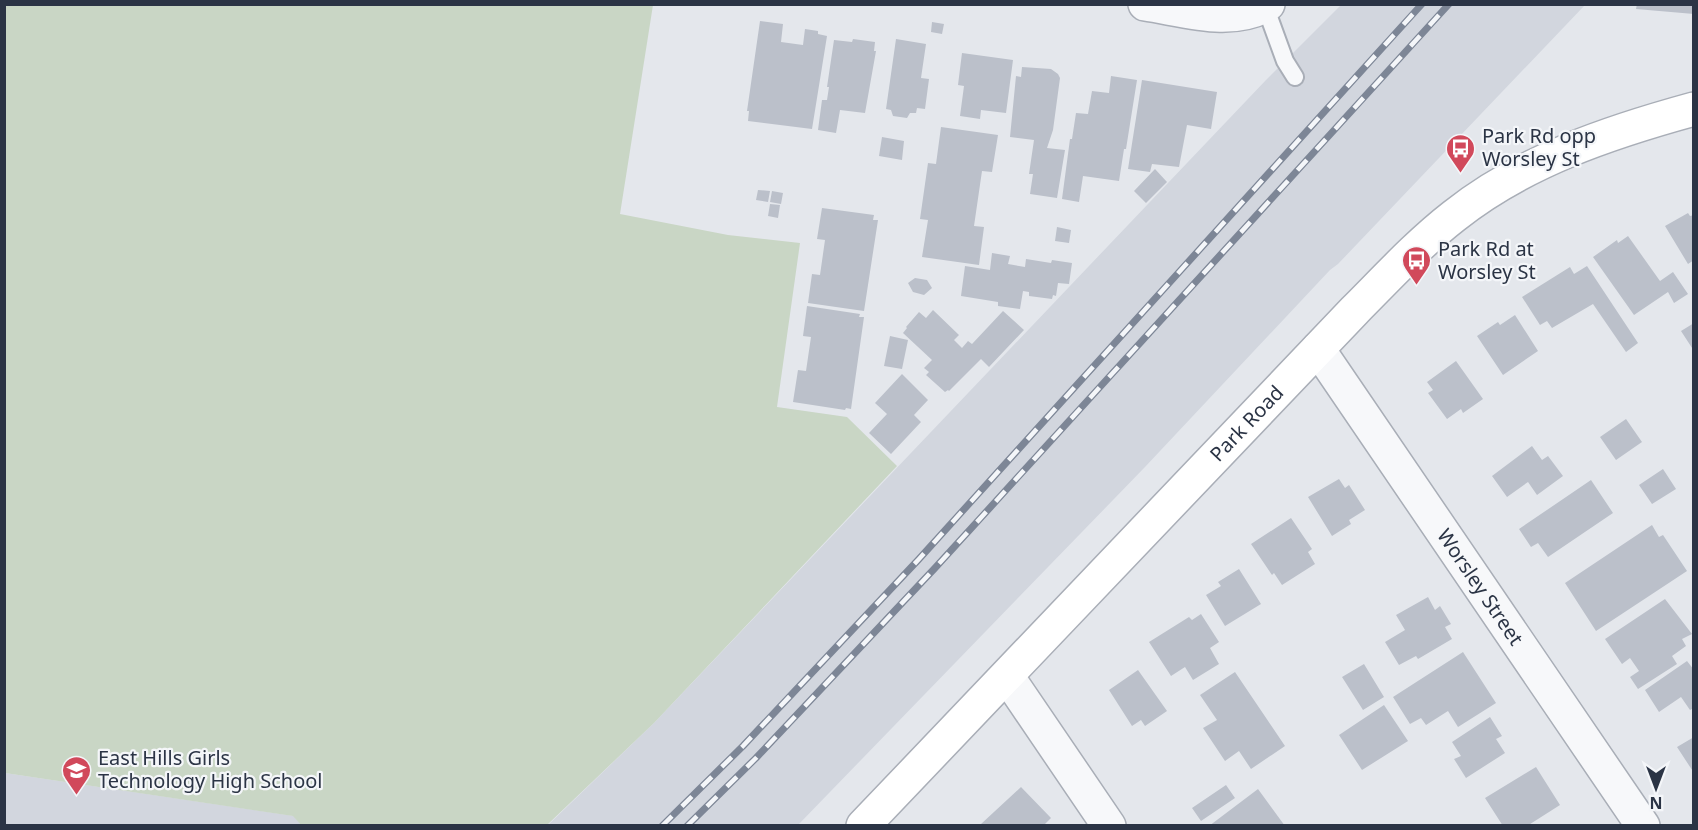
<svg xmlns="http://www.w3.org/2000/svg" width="1698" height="830" viewBox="0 0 1698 830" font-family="'Noto Sans',sans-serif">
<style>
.built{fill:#d2d6de}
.green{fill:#c9d6c5}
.building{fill:#bbc0ca}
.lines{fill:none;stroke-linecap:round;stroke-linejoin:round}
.lane-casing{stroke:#a9aeb7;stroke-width:20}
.street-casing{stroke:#a9aeb7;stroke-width:36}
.secondary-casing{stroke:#a9aeb7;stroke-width:36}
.lane{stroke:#f7f8fa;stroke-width:16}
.street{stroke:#f7f8fa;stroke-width:33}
.secondary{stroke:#fff;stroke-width:33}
.rail-casing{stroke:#7d8696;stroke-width:7}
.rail{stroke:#f4f6f9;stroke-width:4.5;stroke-dasharray:14;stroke-linecap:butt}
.labels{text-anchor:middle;stroke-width:4.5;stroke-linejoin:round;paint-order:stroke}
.poi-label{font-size:20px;fill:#2b3445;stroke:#f4f6f9;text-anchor:start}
.street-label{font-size:20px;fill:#2b3445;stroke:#f4f6f9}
</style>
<rect width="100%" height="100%" fill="#e4e7ec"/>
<path class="built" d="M 1341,5 L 1585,5 L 1338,264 L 1330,270 L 1145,467 L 798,825 L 547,826 L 654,723 L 1266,80 Z
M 5,773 L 294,816 L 301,825 L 5,826 Z"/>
<path class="green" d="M 5,4 L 653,5 L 620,214 L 728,235 L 800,243 L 777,407 L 847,417 L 897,466 L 654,723 L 547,825 L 301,825 L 293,816 L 5,773 Z"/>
<path class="building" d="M 1637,4 L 1694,4 L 1694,14 L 1636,9 Z
M 760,21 L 783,24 L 781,42 L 803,45 L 805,29 L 818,31 L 818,34 L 827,36 L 812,129 L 748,121 L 749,111 L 747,111 Z
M 932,22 L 944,24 L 942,34 L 931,32 Z
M 853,39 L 875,42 L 874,51 L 876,51 L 865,113 L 840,110 L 836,133 L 818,130 L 822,100 L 827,100 L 829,87 L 827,87 L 834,40 L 852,42 Z
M 896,39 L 926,44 L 921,78 L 929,79 L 925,109 L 917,108 L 916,113 L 910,113 L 907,118 L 893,116 L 891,110 L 886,109 Z
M 962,53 L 1013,60 L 1006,113 L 981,110 L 980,119 L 960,116 L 964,86 L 958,85 Z
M 1022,67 L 1051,69 L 1058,74 L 1060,78 L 1053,130 L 1047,148 L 1065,150 L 1057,198 L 1030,194 L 1033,174 L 1029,174 L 1034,140 L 1010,137 L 1016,76 L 1021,77 Z
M 1111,76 L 1137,80 L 1126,149 L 1124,149 L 1119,181 L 1083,176 L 1079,202 L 1062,199 L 1070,139 L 1072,139 L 1076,113 L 1088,114 L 1092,91 L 1109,93 Z
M 1142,80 L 1217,92 L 1211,129 L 1187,125 L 1179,167 L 1152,164 L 1150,172 L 1128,169 Z
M 941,127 L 998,135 L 992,172 L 982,171 L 974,226 L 984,227 L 979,265 L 922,257 L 928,220 L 920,219 L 928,163 L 936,164 Z
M 882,137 L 904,141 L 902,160 L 879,156 Z
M 1155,169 L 1167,182 L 1146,203 L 1134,191 Z
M 758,190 L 770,191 L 768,202 L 756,200 Z
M 772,191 L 783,193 L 781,204 L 770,202 Z
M 770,204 L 780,205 L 778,218 L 768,216 Z
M 822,208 L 874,215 L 873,220 L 878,220 L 864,311 L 808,303 L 812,274 L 820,275 L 825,240 L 817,239 Z
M 1688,213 L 1690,216 L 1694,215 L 1694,260 L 1688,264 L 1665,226 Z
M 1057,227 L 1071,230 L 1069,243 L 1055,241 Z
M 1628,236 L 1660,281 L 1673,272 L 1688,294 L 1674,303 L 1668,292 L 1634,315 L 1593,257 L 1617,240 L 1618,243 Z
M 992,253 L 1010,256 L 1008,264 L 1025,267 L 1026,259 L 1051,263 L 1052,260 L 1072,263 L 1069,284 L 1058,283 L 1056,296 L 1053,295 L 1052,299 L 1029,296 L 1029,292 L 1023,291 L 1020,309 L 998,306 L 998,302 L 961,296 L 965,266 L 990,270 Z
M 1587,266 L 1638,343 L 1626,352 L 1593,304 L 1552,328 L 1547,321 L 1540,325 L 1522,297 L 1570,267 L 1574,274 Z
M 915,278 L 927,280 L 932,288 L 924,295 L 913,292 L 908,283 Z
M 807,306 L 860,314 L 859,317 L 864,317 L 851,409 L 846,408 L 845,410 L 793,402 L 798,370 L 806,371 L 811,337 L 803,336 Z
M 933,310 L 959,335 L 954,340 L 962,348 L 968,341 L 972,344 L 1003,311 L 1024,330 L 989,367 L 981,359 L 949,391 L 948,390 L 945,392 L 926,375 L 929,372 L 924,368 L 932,360 L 903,333 L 907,328 L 906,327 L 919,312 L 926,318 Z
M 1515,315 L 1538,351 L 1503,375 L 1477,336 L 1498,322 L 1500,325 Z
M 1694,323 L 1694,351 L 1681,331 Z
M 890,336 L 908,340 L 902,369 L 884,366 Z
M 1456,361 L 1483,399 L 1463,413 L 1461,409 L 1447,419 L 1428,393 L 1433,390 L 1427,382 Z
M 902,374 L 928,400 L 914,415 L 921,422 L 891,454 L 869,433 L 887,414 L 875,403 Z
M 1626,419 L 1642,442 L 1616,460 L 1600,437 Z
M 1532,446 L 1542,460 L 1548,456 L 1563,476 L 1537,495 L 1528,482 L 1507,497 L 1492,476 Z
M 1663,469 L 1676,489 L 1652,504 L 1639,485 Z
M 1339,479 L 1345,488 L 1349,485 L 1365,510 L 1349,520 L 1351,524 L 1332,536 L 1308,497 Z
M 1591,480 L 1613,513 L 1548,557 L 1538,543 L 1531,547 L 1519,529 Z
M 1291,518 L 1312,549 L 1308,552 L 1315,564 L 1282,585 L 1274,573 L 1272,575 L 1251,544 Z
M 1652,525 L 1659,537 L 1663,535 L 1687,571 L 1596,631 L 1565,583 Z
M 1239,569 L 1261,604 L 1225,626 L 1206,595 L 1221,586 L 1218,582 Z
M 1428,597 L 1435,610 L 1440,606 L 1451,624 L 1445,627 L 1452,639 L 1418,659 L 1416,656 L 1399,665 L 1385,642 L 1405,630 L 1396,615 Z
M 1665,599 L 1692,634 L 1682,639 L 1686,646 L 1672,656 L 1677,664 L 1638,689 L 1630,677 L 1639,671 L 1630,658 L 1622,664 L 1605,639 Z
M 1201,614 L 1219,642 L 1210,648 L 1219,664 L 1193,680 L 1185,667 L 1171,676 L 1149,642 L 1189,617 L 1192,620 Z
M 1463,652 L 1496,703 L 1458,727 L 1448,711 L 1426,725 L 1421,718 L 1410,724 L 1393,697 Z
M 1687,661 L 1694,670 L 1694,708 L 1690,710 L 1681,697 L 1659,712 L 1645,690 Z
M 1364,664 L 1384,697 L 1363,710 L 1342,677 Z
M 1138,670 L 1167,711 L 1145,726 L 1141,720 L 1132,726 L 1109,690 Z
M 1235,672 L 1285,746 L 1251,769 L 1239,751 L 1225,761 L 1203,728 L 1217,720 L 1200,695 Z
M 1384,705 L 1408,741 L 1362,770 L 1339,735 Z
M 1490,717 L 1502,736 L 1496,739 L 1505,753 L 1466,778 L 1454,759 L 1461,756 L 1452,742 Z
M 1694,737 L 1694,773 L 1677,747 Z
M 1536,767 L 1560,805 L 1527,826 L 1503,826 L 1485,798 Z
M 1226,785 L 1235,798 L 1201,821 L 1192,808 Z
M 1021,787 L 1051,818 L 1043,826 L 982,826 L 981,824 Z
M 1258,789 L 1285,826 L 1209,826 Z"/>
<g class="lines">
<defs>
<path id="lane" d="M 1265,6 L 1285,61 L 1295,77"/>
<g id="street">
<path d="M 1145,4 C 1185,10 1231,26 1268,4"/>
<path id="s1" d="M 1318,349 L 1643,826"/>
<path d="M 1007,676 L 1109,826"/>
</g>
<g id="secondary">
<path id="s2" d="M 863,826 L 1355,310 C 1387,278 1418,244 1454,216 C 1523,161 1610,132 1694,109"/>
</g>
</defs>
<use href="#lane" class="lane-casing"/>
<use href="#street" class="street-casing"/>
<use href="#secondary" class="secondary-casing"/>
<use href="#lane" class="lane"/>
<use href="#street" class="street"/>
<use href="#secondary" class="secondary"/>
<defs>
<path id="rail" d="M 662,826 L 743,746 L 919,559 L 1422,4
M 687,826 L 756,758 L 935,568 L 1449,4"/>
</defs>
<use href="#rail" class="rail-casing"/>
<use href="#rail" class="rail"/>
</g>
<defs>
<symbol id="bus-pin" viewBox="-11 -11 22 30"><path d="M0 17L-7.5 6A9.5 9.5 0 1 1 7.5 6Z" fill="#d1495b" stroke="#f4f6f9"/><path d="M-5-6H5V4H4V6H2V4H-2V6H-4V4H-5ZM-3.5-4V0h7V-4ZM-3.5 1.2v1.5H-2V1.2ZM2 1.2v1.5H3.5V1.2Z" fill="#fff"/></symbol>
<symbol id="school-pin" viewBox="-11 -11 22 30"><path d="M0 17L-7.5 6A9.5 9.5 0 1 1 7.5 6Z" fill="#d1495b" stroke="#f4f6f9"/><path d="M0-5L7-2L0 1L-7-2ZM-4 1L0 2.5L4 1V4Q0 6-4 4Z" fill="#fff"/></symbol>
</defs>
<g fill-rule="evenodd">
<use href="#bus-pin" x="1444" y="132" width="33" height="45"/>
<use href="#bus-pin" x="1400" y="244" width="33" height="45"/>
<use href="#school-pin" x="60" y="754" width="33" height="45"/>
</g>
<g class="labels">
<g class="poi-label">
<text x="1482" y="143">Park Rd opp<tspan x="1482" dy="23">Worsley St</tspan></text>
<text x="1438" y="256">Park Rd at<tspan x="1438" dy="23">Worsley St</tspan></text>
<text x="98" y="765">East Hills Girls<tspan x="98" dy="23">Technology High School</tspan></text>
</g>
<g class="street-label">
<text dy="7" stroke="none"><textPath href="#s2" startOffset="556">Park Road</textPath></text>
<text dy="7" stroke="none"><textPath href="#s1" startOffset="288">Worsley Street</textPath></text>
</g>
</g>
<rect width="1698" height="830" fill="none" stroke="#2b3445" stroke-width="12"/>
<g transform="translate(1656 788) rotate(180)" stroke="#f4f6f9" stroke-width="4.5" paint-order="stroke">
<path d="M0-4.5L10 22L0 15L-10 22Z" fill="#2b3445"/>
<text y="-9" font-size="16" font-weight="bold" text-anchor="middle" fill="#2b3445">N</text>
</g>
</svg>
